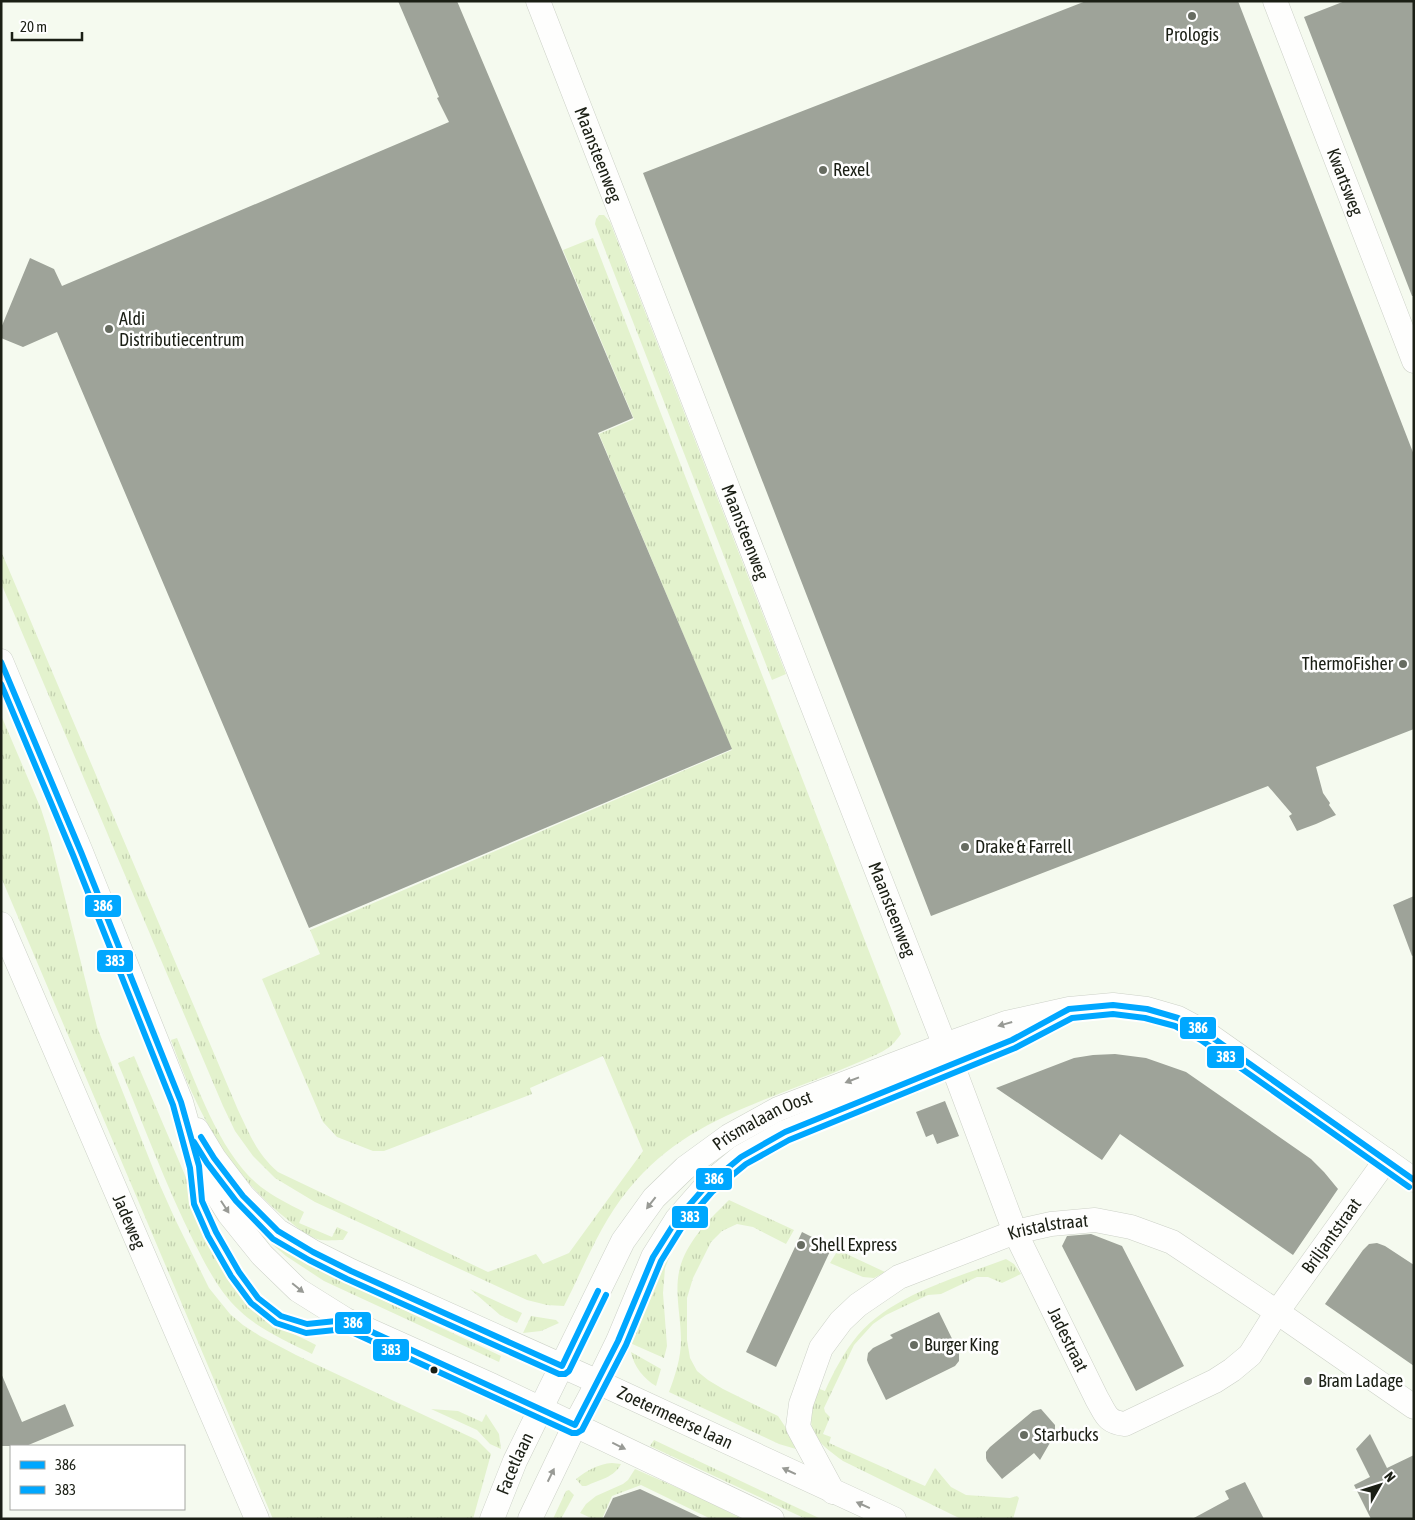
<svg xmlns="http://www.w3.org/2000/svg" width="1415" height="1520" viewBox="0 0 1415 1520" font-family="'Asap Condensed',sans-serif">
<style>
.grass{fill:url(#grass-tufts)}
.building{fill:#9ea399}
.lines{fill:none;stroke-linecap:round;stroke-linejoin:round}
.minor-casing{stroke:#ccd1c7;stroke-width:25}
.minor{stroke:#fefefd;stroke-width:24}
.bus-1-casing{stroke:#fff;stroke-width:10}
.bus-2-casing{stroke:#fff;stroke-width:10}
.bus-1{stroke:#00a7ff;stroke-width:6}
.bus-2{stroke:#00a7ff;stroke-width:6}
.oneway{fill:#989a95}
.poi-dot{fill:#676c61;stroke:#fff;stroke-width:2}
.bus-dot{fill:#1b1f15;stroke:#fff;stroke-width:2}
.labels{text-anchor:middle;stroke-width:5;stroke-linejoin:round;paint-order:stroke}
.poi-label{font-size:18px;fill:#1b1f15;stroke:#fff;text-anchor:start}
.street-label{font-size:18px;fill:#1b1f15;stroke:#fff}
.line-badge{stroke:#fff;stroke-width:2}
.badge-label{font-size:14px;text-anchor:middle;font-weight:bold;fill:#fff}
</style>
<defs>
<pattern id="grass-tufts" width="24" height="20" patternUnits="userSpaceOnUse" patternTransform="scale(1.25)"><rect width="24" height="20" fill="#e3f2cd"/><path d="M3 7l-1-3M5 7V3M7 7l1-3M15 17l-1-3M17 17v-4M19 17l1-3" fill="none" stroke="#c2cfaf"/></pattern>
</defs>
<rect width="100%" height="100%" fill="#f5faef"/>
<path class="grass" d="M 599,215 L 604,215 L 610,222 L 786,674 L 772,680 L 595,224 L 596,219 Z
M 593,238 L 901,1034 C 897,1039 893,1045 888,1048 C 881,1053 872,1056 864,1060 C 841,1070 818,1079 794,1088 C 729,1113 673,1134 628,1190 C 600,1224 584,1267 564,1306 L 547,1305 L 527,1300 L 315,1202 L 275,1178 L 253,1156 L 235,1131 L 223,1106 L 1,583 L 1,551 L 238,1110 C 250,1135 257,1154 278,1172 L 488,1272 L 536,1254 L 543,1264 L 569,1253 L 643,1151 L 603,1056 L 530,1088 L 532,1094 L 384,1151 L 373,1151 L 337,1137 L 323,1122 L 262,979 L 320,954 L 310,930 L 732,750 L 599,434 L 634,419 L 563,250 Z
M 1,715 L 41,809 L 49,834 L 97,1027 L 158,1181 L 175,1219 L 209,1288 L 230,1314 L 243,1325 L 260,1336 L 296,1355 L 477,1440 L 491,1454 L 473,1519 L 273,1519 L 1,877 Z
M 177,1038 C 197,1085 220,1155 261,1187 C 274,1197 289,1204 304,1212 L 299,1223 L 332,1237 L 337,1227 L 348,1232 L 343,1240 C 336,1240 328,1241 320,1240 C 310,1238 296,1227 288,1220 C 227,1172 197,1112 171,1040 Z
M 134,1056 L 217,1250 C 233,1281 254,1310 285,1329 C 294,1335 305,1339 316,1345 L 312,1354 C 287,1341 260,1330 240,1311 C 219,1292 207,1267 194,1242 C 165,1184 143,1123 118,1063 Z
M 917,1086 L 920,1089 L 918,1093 L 791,1141 L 747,1166 L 729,1180 L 697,1211 L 686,1227 L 673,1248 L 665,1268 L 663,1293 L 667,1346 L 664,1358 L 630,1343 L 630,1333 L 633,1320 C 645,1296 655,1269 669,1245 C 691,1205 726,1169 765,1146 C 783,1135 802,1128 820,1120 C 849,1109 877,1098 905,1087 Z
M 729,1200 L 794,1230 L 786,1244 L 753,1227 L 737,1224 L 722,1231 L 711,1242 L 693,1278 L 687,1298 L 687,1340 L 690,1358 L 697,1371 L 708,1380 L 723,1389 L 778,1416 L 792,1437 L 796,1449 L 779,1444 L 669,1392 C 675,1376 681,1358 681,1340 C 681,1314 673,1289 681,1264 C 690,1238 710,1219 729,1200 Z
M 232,1201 C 264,1227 294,1255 330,1275 L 501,1356 L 499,1362 L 324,1281 L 286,1256 L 265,1238 Z
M 838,1250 L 885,1272 L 874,1278 L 863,1277 L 830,1263 Z
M 1006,1259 L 1014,1264 L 1021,1274 L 1002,1283 L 988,1277 L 977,1277 L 941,1294 L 928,1295 L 886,1315 L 873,1324 L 854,1345 L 824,1408 L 825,1412 L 830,1417 L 823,1434 L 831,1437 L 829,1443 L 925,1486 L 935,1468 L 951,1487 L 966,1495 L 1010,1498 L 1017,1496 L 1019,1498 L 1013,1519 L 961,1519 L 843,1461 C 808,1436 806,1429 817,1388 L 825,1391 C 834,1371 844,1352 858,1335 C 894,1294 956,1278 1006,1259 Z
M 470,1289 L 522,1313 L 517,1323 L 500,1315 Z
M 531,1316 L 556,1320 L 559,1323 L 541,1331 L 523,1333 Z
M 631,1352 L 661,1369 L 656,1386 C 644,1379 634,1367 631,1352 Z
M 431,1409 L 458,1411 L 482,1422 L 486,1414 L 499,1434 L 501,1449 L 490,1444 L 477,1430 Z
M 654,1440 L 821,1519 L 806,1519 L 650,1446 Z
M 612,1463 L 621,1464 C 615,1477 599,1480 586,1486 L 582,1486 L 576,1479 C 588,1470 598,1464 612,1463 Z
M 635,1469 L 705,1500 L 742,1519 L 711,1519 L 641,1485 L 612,1496 L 602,1519 L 593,1519 L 580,1513 L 586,1504 L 596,1496 L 623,1484 L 628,1480 Z
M 569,1490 L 574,1495 L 561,1519 L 553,1519 L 566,1491 Z"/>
<path class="building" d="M 398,1 L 457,1 L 633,418 L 598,433 L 732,749 L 309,928 L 57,332 L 23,347 L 1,338 L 1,328 L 30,258 L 54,269 L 62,286 L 449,122 L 437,98 L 439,97 Z
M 1086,1 L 1238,1 L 1414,455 L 1414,729 L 1316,767 L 1323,793 L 1330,803 L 1329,805 L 1336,815 L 1316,824 L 1297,831 L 1289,816 L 1292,814 L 1268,786 L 931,916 L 643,173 Z
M 1345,1 L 1414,1 L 1414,296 L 1412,296 L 1304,17 Z
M 1414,896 L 1414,955 L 1412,956 L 1393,905 Z
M 1115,1054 L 1146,1058 L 1186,1072 L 1311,1159 L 1324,1172 L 1338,1189 L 1293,1255 L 1120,1134 L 1102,1160 L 996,1088 L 1074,1058 L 1093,1055 Z
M 945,1101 L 959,1136 L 937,1144 L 933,1134 L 926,1137 L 916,1112 Z
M 802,1232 L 832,1247 L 776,1367 L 746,1352 Z
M 1091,1234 L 1122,1246 L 1184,1366 L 1136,1391 L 1062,1246 L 1067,1236 Z
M 1377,1243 L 1385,1246 L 1414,1265 L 1414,1366 L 1325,1304 L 1363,1250 L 1369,1244 Z
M 939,1312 L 959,1353 L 959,1361 L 955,1366 L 886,1400 L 868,1363 L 867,1360 L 868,1353 L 873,1348 L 893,1338 L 890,1335 Z
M 1,1373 L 22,1422 L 65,1404 L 74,1426 L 26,1446 L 1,1446 Z
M 1041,1409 L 1055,1425 L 1055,1434 L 1040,1460 L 1034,1453 L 1002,1479 L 987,1461 L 986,1458 L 986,1452 L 990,1447 L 1033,1411 Z
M 1370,1434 L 1387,1468 L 1414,1455 L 1414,1519 L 1371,1519 L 1354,1485 L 1370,1477 L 1356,1449 Z
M 1245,1482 L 1264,1519 L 1192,1519 L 1229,1499 L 1225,1491 Z
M 640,1489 L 704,1519 L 603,1519 L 613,1498 Z"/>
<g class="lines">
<defs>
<g id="minor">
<path id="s1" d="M 538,1 L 952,1064 L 1015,1232 L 1097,1399 C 1106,1414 1106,1422 1125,1424 L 1215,1381 L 1232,1370 L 1250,1355 L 1277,1312 L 1386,1160"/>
<path id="s2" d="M 1275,1 L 1414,361"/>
<path d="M 1,661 L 81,852 L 181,1102 L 199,1166 L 229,1214 L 262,1255 L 298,1290 L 346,1320 L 493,1386 L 772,1519"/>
<path id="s3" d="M 1,924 L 257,1519"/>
<path id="s4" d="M 197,1130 L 214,1158 L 243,1196 L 278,1231 L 313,1252 L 351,1271 L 598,1382 L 894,1519"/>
<path id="s5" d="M 833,1492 L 798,1427 L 801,1404 L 821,1348 L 841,1321 L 858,1305 L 899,1277 L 1015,1232 L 1051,1224 L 1095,1220 L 1131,1227 L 1172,1242 L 1277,1312 L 1414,1407"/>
<path id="s6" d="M 492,1519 L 515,1461 L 623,1241 L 654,1198 L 685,1168 L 729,1136 L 778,1109 L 945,1045 L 1006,1023 L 1069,1009 L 1113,1005 L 1147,1009 L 1178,1018 L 1206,1033 L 1414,1180"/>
<path d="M 530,1519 L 575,1425 L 598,1382 L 618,1341 L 653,1257 L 677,1219 L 706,1186 L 741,1157 L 785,1132 L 1012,1040 L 1044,1023"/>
</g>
</defs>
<use href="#minor" class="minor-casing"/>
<use href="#minor" class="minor"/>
<defs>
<path id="bus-1" d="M 1,662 L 81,852 L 181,1102 L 199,1166 L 202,1201 L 216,1232 L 239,1272 L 258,1298 L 281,1316 L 307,1324 L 346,1320 L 575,1425 L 618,1341 L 653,1257 L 677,1219 L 706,1186 L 741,1157 L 785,1132 L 1012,1040 L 1069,1009 L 1113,1005 L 1147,1009 L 1178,1018 L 1206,1033 L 1414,1180
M 201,1137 L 214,1158 L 243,1196 L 278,1231 L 313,1252 L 351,1271 L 562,1366 L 598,1291"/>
<path id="bus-2" d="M 1,684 L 73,855 L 173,1105 L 190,1168 L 194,1204 L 208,1236 L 231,1276 L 251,1303 L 276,1323 L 306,1333 L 345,1329 L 572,1433 L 577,1433 L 582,1430 L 626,1345 L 661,1261 L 684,1224 L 712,1192 L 746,1164 L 789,1140 L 1015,1048 L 1072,1018 L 1113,1014 L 1145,1018 L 1175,1026 L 1201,1040 L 1409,1187
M 194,1142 L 207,1163 L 236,1201 L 273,1239 L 309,1260 L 347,1279 L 559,1374 L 565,1374 L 569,1371 L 606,1295"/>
</defs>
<use href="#bus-1" class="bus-1-casing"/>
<use href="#bus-2" class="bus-2-casing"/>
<use href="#bus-1" class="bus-1"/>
<use href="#bus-2" class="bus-2"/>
</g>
<defs><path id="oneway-solid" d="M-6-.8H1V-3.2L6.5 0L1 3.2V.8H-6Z" transform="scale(1.25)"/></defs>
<g class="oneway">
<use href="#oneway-solid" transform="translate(1005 1024) rotate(164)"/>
<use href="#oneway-solid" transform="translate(852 1080) rotate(159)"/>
<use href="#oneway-solid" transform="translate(651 1203) rotate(128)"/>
<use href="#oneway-solid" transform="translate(225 1207) rotate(57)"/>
<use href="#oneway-solid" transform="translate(298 1288) rotate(39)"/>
<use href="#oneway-solid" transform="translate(619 1446) rotate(26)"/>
<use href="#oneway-solid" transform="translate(789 1471) rotate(-155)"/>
<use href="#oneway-solid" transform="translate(551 1475) rotate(-64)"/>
<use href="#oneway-solid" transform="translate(863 1505) rotate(-156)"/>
</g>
<g class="poi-dot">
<circle cx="1192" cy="16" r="5"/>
<circle cx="823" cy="170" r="5"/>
<circle cx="109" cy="329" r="5"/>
<circle cx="1403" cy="664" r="5"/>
<circle cx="965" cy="847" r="5"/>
<circle cx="801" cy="1245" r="5"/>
<circle cx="914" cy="1345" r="5"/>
<circle cx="1308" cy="1381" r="5"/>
<circle cx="1024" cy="1435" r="5"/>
</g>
<circle class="bus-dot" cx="434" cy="1370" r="4.5"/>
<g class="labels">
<g class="poi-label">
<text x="1192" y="41" text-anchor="middle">Prologis</text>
<text x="833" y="176">Rexel</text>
<text x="119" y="325">Aldi<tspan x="119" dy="21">Distributiecentrum</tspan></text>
<text x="1393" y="670" text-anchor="end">ThermoFisher</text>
<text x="975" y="853">Drake &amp; Farrell</text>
<text x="811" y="1251">Shell Express</text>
<text x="924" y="1351">Burger King</text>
<text x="1318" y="1387">Bram Ladage</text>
<text x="1034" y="1441">Starbucks</text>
</g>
<g class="street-label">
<text dy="6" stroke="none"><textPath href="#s1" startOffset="165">Maansteenweg</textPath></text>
<text dy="6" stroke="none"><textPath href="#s2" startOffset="194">Kwartsweg</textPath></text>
<text dy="6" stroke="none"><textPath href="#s1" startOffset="570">Maansteenweg</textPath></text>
<text dy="6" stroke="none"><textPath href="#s1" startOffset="975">Maansteenweg</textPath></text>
<text dy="6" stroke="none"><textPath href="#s6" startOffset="495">Prismalaan Oost</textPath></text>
<text dy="6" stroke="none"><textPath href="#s3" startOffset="324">Jadeweg</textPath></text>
<text dy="6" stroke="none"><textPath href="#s5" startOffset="421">Kristalstraat</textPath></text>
<text dy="6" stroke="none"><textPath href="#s1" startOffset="1834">Briljantstraat</textPath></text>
<text dy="6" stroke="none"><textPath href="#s1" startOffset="1440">Jadestraat</textPath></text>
<text dy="6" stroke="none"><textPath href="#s4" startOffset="569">Zoetermeerse laan</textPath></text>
<text dy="6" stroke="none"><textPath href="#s6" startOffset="60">Facetlaan</textPath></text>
</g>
</g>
<g class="line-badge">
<rect x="84" y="894" width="38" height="24" rx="5" fill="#00a7ff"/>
<rect x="96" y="949" width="38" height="24" rx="5" fill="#00a7ff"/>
<rect x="1179" y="1016" width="38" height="24" rx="5" fill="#00a7ff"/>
<rect x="1206" y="1045" width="39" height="24" rx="5" fill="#00a7ff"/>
<rect x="695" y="1167" width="38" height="24" rx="5" fill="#00a7ff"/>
<rect x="671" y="1205" width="38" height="24" rx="5" fill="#00a7ff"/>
<rect x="334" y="1311" width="38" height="24" rx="5" fill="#00a7ff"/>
<rect x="372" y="1338" width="38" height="24" rx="5" fill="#00a7ff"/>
</g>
<g class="badge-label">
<text x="103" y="911">386</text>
<text x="115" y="966">383</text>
<text x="1198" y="1033">386</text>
<text x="1226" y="1062">383</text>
<text x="714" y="1184">386</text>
<text x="690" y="1222">383</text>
<text x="353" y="1328">386</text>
<text x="391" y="1355">383</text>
</g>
<rect width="1415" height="1520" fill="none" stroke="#1b1f15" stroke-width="5"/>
<rect x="10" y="1445" width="175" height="65" fill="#ffffff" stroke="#a4a5a1"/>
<rect x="20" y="1461" width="25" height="8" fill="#00a7ff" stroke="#a4a5a1"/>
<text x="55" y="1470" font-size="15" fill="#1b1f15">386</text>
<rect x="20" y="1486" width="25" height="8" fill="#00a7ff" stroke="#a4a5a1"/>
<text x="55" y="1495" font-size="15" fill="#1b1f15">383</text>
<g transform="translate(1380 1485) rotate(51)" stroke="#ffffff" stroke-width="4" paint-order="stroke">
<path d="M0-4L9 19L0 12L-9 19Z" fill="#1b1f15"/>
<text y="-8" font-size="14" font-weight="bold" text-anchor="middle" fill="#1b1f15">N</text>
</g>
<path d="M12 32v8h70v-8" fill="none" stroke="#1b1f15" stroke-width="2.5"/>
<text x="20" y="32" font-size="15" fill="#1b1f15" stroke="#ffffff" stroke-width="4" paint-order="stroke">20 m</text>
</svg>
